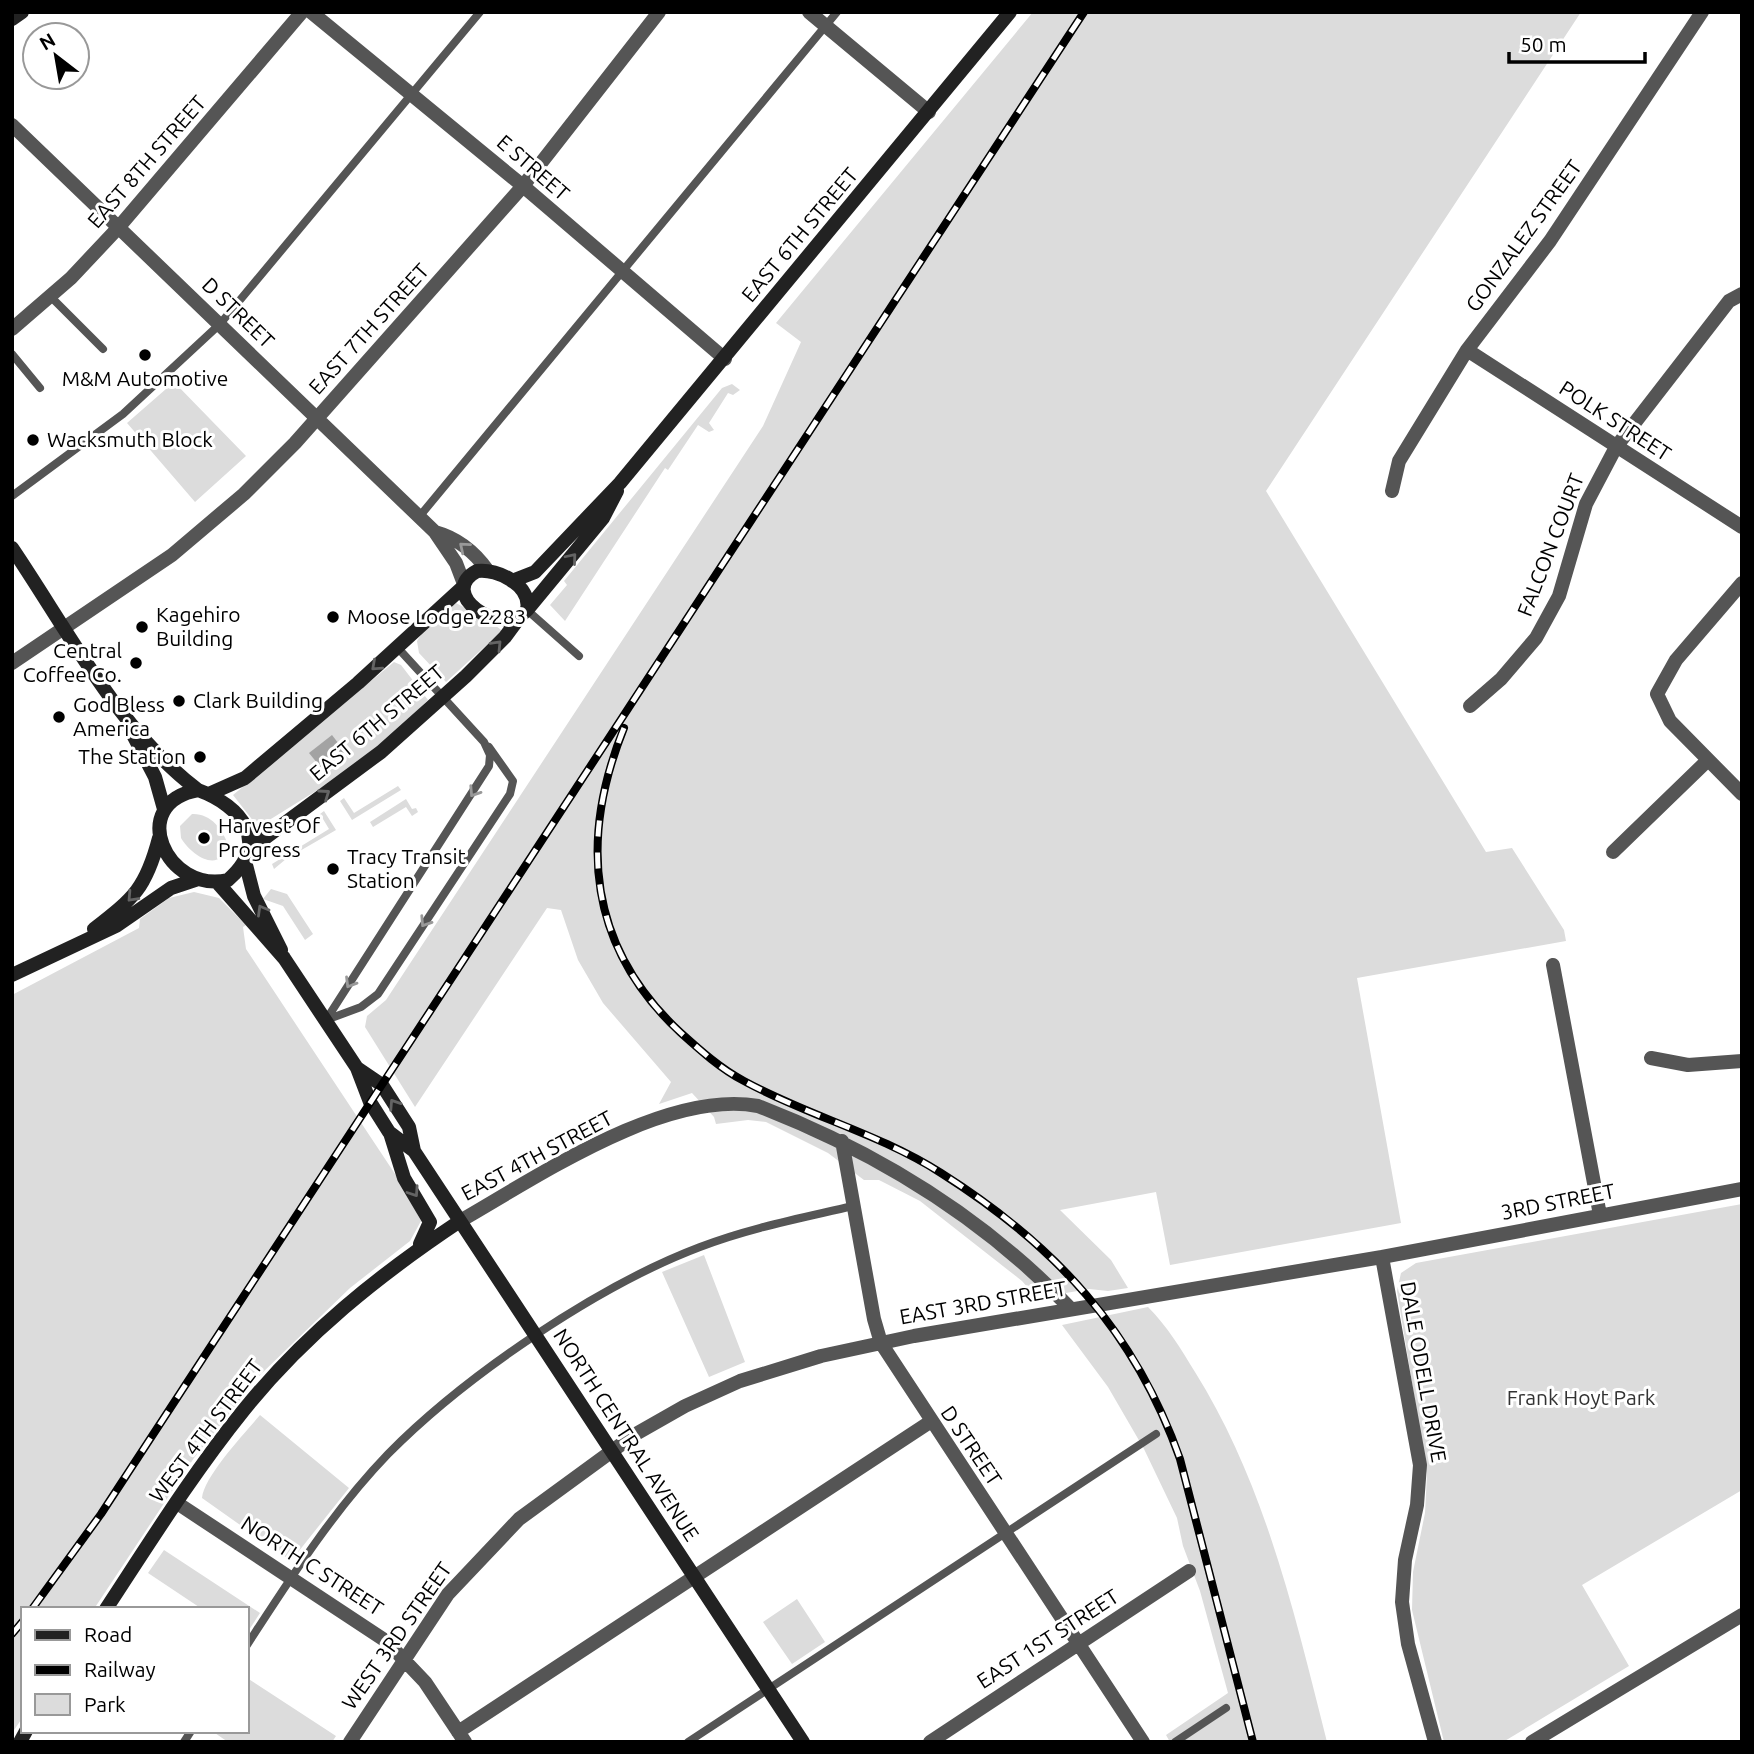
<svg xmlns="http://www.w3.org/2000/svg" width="1754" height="1754" viewBox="0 0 1754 1754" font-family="Ubuntu,sans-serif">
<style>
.green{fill:#dcdcdc}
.water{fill:#a3a3a3}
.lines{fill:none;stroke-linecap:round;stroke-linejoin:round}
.lane{stroke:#555;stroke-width:8}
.street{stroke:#555;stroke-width:14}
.secondary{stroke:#222;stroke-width:14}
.rail-casing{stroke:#000;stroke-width:8}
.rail{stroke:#fff;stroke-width:5;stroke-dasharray:16;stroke-linecap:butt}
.oneway{stroke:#999}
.oneway2{stroke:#646464}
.poi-dot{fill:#000;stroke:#fff;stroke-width:2.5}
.labels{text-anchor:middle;stroke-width:6;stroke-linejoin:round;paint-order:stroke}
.street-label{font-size:21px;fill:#000;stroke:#fff}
.poi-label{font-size:21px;fill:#000;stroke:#fff;text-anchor:start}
.park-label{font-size:21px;fill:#333;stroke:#fff}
</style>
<rect width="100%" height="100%" fill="#fff"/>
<path class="green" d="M 1033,12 L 1581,12 L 1266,491 L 1486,852 L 1512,848 L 1564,930 L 1566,941 L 1357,978 L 1401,1223 L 1170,1265 L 1156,1192 L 1060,1210 L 1111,1260 L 1128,1288 L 1108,1291 L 1089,1289 L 1037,1298 L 1022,1281 L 920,1201 L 879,1180 L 864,1180 L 828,1153 L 766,1122 L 748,1120 L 716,1124 L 714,1117 L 692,1093 L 659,1104 L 671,1082 L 603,1003 L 578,960 L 561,910 L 547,908 L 415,1107 L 365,1027 L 367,1016 L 386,1000 L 763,426 L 801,342 L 776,323 Z
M 174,382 L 246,456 L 195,502 L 127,423 Z
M 732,384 L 740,390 L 733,395 L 728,393 L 709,423 L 714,430 L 709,432 L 698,425 L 668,470 L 665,468 L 565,621 L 550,605 L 567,585 L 564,581 L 722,388 Z
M 456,603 C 464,607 500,627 502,631 L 446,682 L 419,653 L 417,641 L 422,633 Z
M 394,662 L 401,665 L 428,700 L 394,733 L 332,781 L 258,827 L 233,795 Z
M 398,786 L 401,790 L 352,820 L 340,801 L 344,798 L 354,813 Z
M 406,799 L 412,809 L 416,808 L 418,812 L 412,816 L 406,807 L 373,827 L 370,822 Z
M 324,811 L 336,830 L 286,859 L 274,869 L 272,864 L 329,829 L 320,814 Z
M 192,814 C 210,813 223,829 228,845 C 220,875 191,855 181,838 L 180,826 Z
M 271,889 L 287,894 L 313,934 L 305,940 L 283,906 L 263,899 Z
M 194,892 L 219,898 L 246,925 L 243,927 L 246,949 L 399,1180 L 421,1221 L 410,1241 L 350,1288 L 259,1376 L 194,1458 L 94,1609 L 23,1609 L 23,1717 L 12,1733 L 12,995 L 139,928 L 140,919 L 169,898 Z
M 1742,1204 L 1742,1490 L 1582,1585 L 1629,1666 L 1503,1742 L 1444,1742 L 1412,1610 L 1413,1572 L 1425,1513 L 1427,1474 L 1397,1291 L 1401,1273 L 1416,1263 Z
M 704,1255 L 745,1362 L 709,1377 L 662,1272 Z
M 1148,1307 C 1167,1326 1181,1349 1195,1372 C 1265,1484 1295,1615 1327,1742 L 1170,1742 L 1166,1735 L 1228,1693 L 1200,1591 L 1183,1546 L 1177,1518 L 1144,1449 L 1108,1387 L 1062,1325 Z
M 260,1415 L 349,1488 L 291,1561 L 202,1498 C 204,1476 245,1433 260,1415 Z
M 164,1550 L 260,1613 L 247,1633 L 247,1609 L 202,1609 L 148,1573 Z
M 797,1599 L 825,1642 L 792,1664 L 763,1622 Z
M 247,1678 L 336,1736 L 332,1742 L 228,1742 L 212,1731 L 247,1731 Z"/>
<path class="water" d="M 332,735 L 345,752 L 322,769 L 309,753 Z"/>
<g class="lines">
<path class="lane" d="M 50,296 L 103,349
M 12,354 L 40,388
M 12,496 L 123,414 L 220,324 L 480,12
M 419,517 L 837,12
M 527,610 L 579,656
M 326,1020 L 489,766 L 490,755 L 484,742 L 397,647
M 326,1020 L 361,1007 L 378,994 L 510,794 L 513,781 L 489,747
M 247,1645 C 290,1579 333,1511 388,1454 C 465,1376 597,1286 700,1247 C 749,1228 802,1218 853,1206
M 184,1742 L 191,1731
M 688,1742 L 1156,1434
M 1175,1742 L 1226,1708"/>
<path class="street" d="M 311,12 L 523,186 L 725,359
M 809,12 L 929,112
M 12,125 L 435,532 L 456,563 L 464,584
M 12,329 L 71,278 L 118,228 L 302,12
M 1467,350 L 1742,527
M 1392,491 L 1399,461 L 1467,350 L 1550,241 L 1702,12
M 435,532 C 457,538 474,551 488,571
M 1742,583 L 1676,660 L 1657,694 L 1670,721 L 1742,794
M 12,663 L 172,555 L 244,494 L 295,443 L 523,186 L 659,12
M 1470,706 L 1501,679 L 1536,638 L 1559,596 L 1586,504 L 1616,447 L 1729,301 L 1742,294
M 1613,852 L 1707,761
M 1553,965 L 1600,1215
M 1651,1058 L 1688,1065 L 1742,1061
M 842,1141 L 874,1319 L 881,1343 L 1143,1742
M 460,1221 C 537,1177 666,1089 758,1106 C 877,1152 982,1216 1071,1309
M 1382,1257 L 1420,1465 L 1417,1505 L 1405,1560 L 1402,1602 L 1408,1644 L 1435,1742
M 177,1503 L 386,1641 L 425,1682 L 465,1742
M 458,1732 L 930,1422
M 350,1742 L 448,1594 L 519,1519 L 634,1435 L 685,1406 L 740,1381 L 821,1356 L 914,1336 L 1382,1257 L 1742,1189
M 930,1742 L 1189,1571
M 1532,1742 L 1742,1615"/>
<path class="secondary" d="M 12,19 L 22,12
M 12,548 C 67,629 119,731 198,790
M 477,571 C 498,568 532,586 527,610 C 500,639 436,593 477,571 Z
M 512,581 L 535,572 L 620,483 L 1010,12
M 527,610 L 603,518 L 617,491
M 129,727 L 155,777 L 164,809
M 198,790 C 242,806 271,843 228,880 C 166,894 126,803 198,790 Z
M 209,794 L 245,778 L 358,683 L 463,587
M 250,849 L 381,752 L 466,676 L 505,637 L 519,618
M 245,861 L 254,896 L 281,950
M 217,882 L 284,958 L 357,1068 L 370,1102 L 389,1132 L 414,1151 L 803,1742
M 94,929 C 134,898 146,888 159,838
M 12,975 L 116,926 L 171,888 L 198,879
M 357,1068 L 382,1085 L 409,1127 L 414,1151
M 390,1133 L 404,1178 L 430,1222 L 420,1244
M 106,1609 C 150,1542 193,1473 243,1411 C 304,1335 379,1275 460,1221
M 20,1742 L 26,1731"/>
<defs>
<path id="rail" d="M 624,728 C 578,842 589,948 681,1033 C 701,1051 721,1069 744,1081 C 808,1116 878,1133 941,1173 C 1055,1245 1135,1331 1180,1459 L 1253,1742
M 32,1609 L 101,1514 L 1084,12
M 12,1634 L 23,1621"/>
</defs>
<use href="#rail" class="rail-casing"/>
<use href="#rail" class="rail"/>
</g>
<defs><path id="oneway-chevron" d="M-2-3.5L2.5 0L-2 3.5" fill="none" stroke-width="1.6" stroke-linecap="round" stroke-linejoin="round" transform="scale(1.75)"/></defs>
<g class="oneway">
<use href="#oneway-chevron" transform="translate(464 547) rotate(-140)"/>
<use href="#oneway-chevron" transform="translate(474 792) rotate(123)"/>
<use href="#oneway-chevron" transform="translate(425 922) rotate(123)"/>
<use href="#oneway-chevron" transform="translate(350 983) rotate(121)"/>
</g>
<g class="oneway2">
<use href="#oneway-chevron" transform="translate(572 558) rotate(-50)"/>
<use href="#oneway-chevron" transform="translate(497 645) rotate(-46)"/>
<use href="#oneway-chevron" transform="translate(376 666) rotate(138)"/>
<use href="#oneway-chevron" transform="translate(325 794) rotate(-35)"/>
<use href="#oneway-chevron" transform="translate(132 897) rotate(133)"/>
<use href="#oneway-chevron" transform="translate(262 910) rotate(-120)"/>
<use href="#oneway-chevron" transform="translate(394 1104) rotate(-123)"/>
<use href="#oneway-chevron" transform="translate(414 1192) rotate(56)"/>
</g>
<g class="poi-dot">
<circle cx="145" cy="355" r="7"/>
<circle cx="33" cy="440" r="7"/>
<circle cx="333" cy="617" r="7"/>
<circle cx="142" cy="627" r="7"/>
<circle cx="136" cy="663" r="7"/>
<circle cx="179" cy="701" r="7"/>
<circle cx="59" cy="717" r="7"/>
<circle cx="200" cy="757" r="7"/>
<circle cx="204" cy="838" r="7"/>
<circle cx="333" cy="869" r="7"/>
</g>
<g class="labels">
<g class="street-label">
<text transform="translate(147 162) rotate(-49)" y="7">EAST 8TH STREET</text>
<text transform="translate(533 168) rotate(41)" y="7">E STREET</text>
<text transform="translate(800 235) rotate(-50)" y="7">EAST 6TH STREET</text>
<text transform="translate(1524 236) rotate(-54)" y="7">GONZALEZ STREET</text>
<text transform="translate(238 313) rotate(44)" y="7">D STREET</text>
<text transform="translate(369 329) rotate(-48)" y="7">EAST 7TH STREET</text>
<text transform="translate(1615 421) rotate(33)" y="7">POLK STREET</text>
<text transform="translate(1551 545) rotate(-69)" y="7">FALCON COURT</text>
<text transform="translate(377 723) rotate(-40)" y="7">EAST 6TH STREET</text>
<text transform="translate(537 1156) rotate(-28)" y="7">EAST 4TH STREET</text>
<text transform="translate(1558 1202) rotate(-11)" y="7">3RD STREET</text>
<text transform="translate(983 1303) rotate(-10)" y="7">EAST 3RD STREET</text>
<text transform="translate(1423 1372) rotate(80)" y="7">DALE ODELL DRIVE</text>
<text transform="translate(206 1431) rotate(-53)" y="7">WEST 4TH STREET</text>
<text transform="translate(626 1435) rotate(57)" y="7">NORTH CENTRAL AVENUE</text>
<text transform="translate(971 1446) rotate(56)" y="7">D STREET</text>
<text transform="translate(312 1566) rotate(33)" y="7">NORTH C STREET</text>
<text transform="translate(397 1636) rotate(-55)" y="7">WEST 3RD STREET</text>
<text transform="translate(1048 1639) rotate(-33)" y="7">EAST 1ST STREET</text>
</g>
<g class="poi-label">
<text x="145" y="386" text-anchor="middle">M&amp;M Automotive</text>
<text x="47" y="447">Wacksmuth Block</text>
<text x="156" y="622">Kagehiro<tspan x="156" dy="24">Building</tspan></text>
<text x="347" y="624">Moose Lodge 2283</text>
<text x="122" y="658" text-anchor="end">Central<tspan x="122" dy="24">Coffee Co.</tspan></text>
<text x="193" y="708">Clark Building</text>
<text x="73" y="712">God Bless<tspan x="73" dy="24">America</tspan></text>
<text x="186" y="764" text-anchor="end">The Station</text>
<text x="218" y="833">Harvest Of<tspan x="218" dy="24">Progress</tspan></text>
<text x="347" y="864">Tracy Transit<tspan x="347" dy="24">Station</tspan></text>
</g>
<g class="park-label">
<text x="1581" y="1405">Frank Hoyt Park</text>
</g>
</g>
<rect width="1754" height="1754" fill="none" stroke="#000000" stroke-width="28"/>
<rect x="21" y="1607" width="228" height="126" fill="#ffffff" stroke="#999999" stroke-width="2"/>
<rect x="35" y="1630" width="35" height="10" fill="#222222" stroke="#999999" stroke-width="2"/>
<text x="84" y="1642" font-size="21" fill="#000000">Road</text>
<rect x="35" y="1665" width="35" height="10" fill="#000000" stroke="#999999" stroke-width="2"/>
<text x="84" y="1677" font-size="21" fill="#000000">Railway</text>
<rect x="35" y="1694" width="35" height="21" fill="#dcdcdc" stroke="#999999" stroke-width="2"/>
<text x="84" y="1712" font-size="21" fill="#000000">Park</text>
<g transform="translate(56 56) rotate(329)"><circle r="33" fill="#ffffff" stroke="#999999" stroke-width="2"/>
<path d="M0-5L12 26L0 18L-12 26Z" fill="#000000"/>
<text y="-10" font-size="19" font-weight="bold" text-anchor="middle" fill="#000000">N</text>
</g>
<path d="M1509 52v10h136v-10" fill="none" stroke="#000000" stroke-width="3.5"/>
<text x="1520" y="52" font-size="21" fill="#000000" stroke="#ffffff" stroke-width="5" paint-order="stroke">50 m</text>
</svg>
